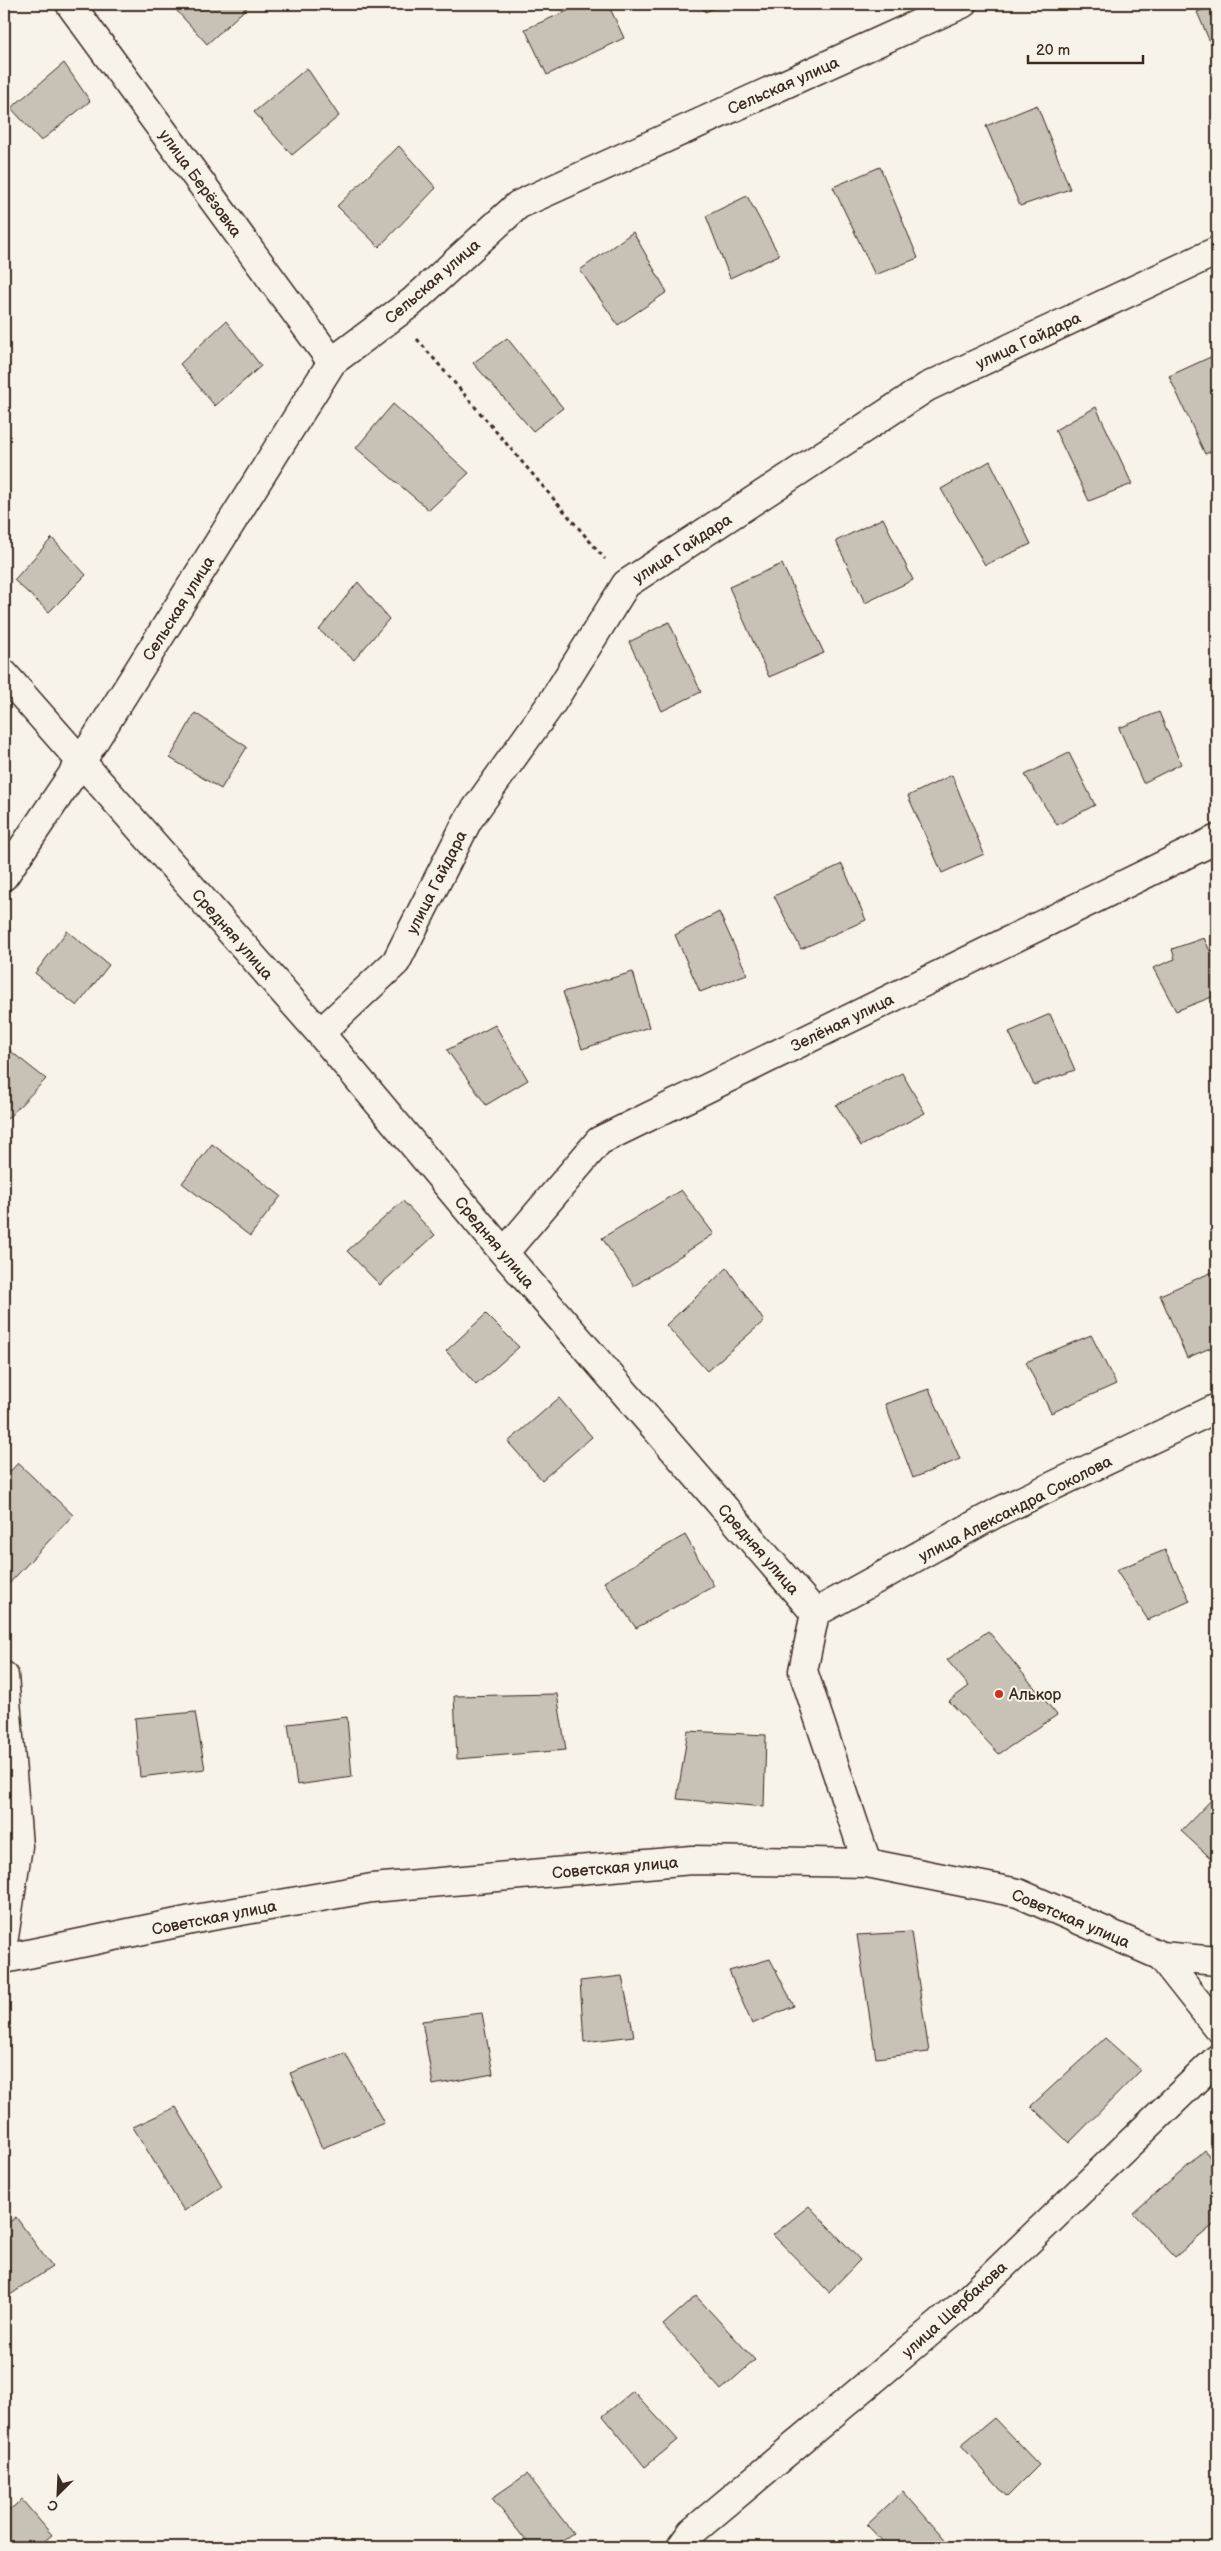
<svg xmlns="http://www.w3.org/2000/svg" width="1221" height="2551" viewBox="0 0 1221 2551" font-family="'Balsamiq Sans',sans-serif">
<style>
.building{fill:#c8c1b6;stroke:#3b2a1e}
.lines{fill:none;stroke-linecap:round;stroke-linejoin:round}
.minor-casing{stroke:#3b2a1e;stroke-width:31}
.path{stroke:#3b2a1e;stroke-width:3;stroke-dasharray:4 4;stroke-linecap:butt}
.minor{stroke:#f7f3e8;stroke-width:28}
.poi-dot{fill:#c8321e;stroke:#f7f3e8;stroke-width:2}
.labels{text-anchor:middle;stroke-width:4;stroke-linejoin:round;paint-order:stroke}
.street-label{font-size:16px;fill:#3b2a1e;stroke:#f7f3e8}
.poi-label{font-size:16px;fill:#3b2a1e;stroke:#f7f3e8;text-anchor:start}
</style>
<rect width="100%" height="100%" fill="#f7f3e8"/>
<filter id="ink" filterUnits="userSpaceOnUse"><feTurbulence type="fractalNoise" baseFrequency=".02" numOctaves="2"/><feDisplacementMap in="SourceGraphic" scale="10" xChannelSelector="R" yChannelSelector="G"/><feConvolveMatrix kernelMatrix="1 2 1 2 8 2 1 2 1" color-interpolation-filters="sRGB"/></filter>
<g filter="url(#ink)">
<path class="building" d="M 183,4 L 251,4 L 207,44 L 177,11 Z
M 584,4 L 608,4 L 624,38 L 547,75 L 525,29 Z
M 701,4 L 725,4 L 705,12 Z
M 1217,4 L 1217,58 L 1197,12 Z
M 64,63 L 90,101 L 41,141 L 11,108 Z
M 307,68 L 339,116 L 292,155 L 254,112 Z
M 1037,105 L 1070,189 L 1020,206 L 986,126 Z
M 399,146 L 436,188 L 379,247 L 337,206 Z
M 880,167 L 918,258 L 875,275 L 833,187 Z
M 747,196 L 779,255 L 730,278 L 706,216 Z
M 633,232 L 667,292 L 618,325 L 580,270 Z
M 226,321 L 261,366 L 215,406 L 180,364 Z
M 507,338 L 563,408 L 533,431 L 473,363 Z
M 1217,354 L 1217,449 L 1205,454 L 1169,376 Z
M 393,404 L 469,473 L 429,510 L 356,448 Z
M 1096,407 L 1132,484 L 1089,501 L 1055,430 Z
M 990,461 L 1031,544 L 985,565 L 941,489 Z
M 883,518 L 913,580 L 865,603 L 836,541 Z
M 52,538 L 86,575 L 49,612 L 14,580 Z
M 782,564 L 824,653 L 769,677 L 729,587 Z
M 358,582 L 389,619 L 354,660 L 319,630 Z
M 669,622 L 701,692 L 662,711 L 629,642 Z
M 1159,712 L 1181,764 L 1143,783 L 1119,728 Z
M 195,713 L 247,747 L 221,789 L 170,758 Z
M 1069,753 L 1095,805 L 1057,825 L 1025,775 Z
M 952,775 L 984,854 L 942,873 L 908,796 Z
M 842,864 L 866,920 L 801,949 L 774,896 Z
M 719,912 L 747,974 L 700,992 L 675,935 Z
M 67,931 L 109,965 L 77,1006 L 35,973 Z
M 1204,938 L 1210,951 L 1217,949 L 1217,995 L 1176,1011 L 1153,968 L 1175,959 L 1172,949 Z
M 633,972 L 649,1027 L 582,1049 L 563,992 Z
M 1050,1014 L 1075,1070 L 1034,1085 L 1009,1032 Z
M 495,1025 L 528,1080 L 486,1105 L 447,1050 Z
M 4,1046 L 46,1079 L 7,1119 L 4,1116 Z
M 902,1073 L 925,1113 L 861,1146 L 836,1105 Z
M 212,1144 L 281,1196 L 250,1236 L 182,1183 Z
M 681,1190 L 714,1234 L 634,1286 L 602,1238 Z
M 403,1201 L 435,1235 L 380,1285 L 347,1251 Z
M 727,1268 L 764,1321 L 707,1371 L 666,1325 Z
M 1217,1270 L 1217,1345 L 1187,1358 L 1160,1295 Z
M 486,1314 L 519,1347 L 476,1385 L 446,1351 Z
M 1091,1335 L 1116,1384 L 1051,1413 L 1026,1362 Z
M 929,1389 L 960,1459 L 913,1478 L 885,1404 Z
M 559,1398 L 592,1437 L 542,1480 L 508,1442 Z
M 18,1463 L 73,1515 L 4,1589 L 4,1478 Z
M 685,1535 L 714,1586 L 636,1628 L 604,1582 Z
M 1165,1550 L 1190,1601 L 1148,1620 L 1116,1570 Z
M 988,1631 L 1057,1715 L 999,1754 L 949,1701 L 969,1686 L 947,1660 Z
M 557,1694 L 566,1750 L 457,1759 L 454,1696 Z
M 195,1712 L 205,1769 L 140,1777 L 135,1718 Z
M 347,1717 L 352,1777 L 297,1785 L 288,1724 Z
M 688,1731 L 766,1735 L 764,1807 L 677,1799 Z
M 1217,1794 L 1217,1864 L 1181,1831 Z
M 911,1932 L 929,2052 L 876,2058 L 857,1935 Z
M 770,1959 L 794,2006 L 752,2024 L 729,1971 Z
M 622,1976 L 634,2036 L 584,2042 L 580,1981 Z
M 482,2013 L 493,2074 L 433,2085 L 422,2021 Z
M 1105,2038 L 1141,2070 L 1069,2143 L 1031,2106 Z
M 345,2053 L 384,2123 L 322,2148 L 290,2073 Z
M 176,2107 L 222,2186 L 184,2211 L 133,2127 Z
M 1205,2150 L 1217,2168 L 1217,2222 L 1175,2257 L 1133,2213 Z
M 809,2206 L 860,2260 L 829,2292 L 773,2235 Z
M 16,2217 L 52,2267 L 4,2299 L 4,2226 Z
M 696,2296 L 755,2360 L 721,2390 L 663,2325 Z
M 633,2391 L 678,2440 L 645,2467 L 603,2416 Z
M 994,2418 L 1039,2465 L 1007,2497 L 961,2445 Z
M 527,2474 L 573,2533 L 552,2547 L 531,2547 L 492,2498 Z
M 903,2491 L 949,2544 L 945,2547 L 888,2547 L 867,2525 Z
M 22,2500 L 52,2535 L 37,2547 L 4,2547 L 4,2514 Z"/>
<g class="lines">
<defs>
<path id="minor" d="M 70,4 L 332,362
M 4,674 L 320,1033 L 504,1253 L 815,1613 L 803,1671 L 867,1863
M 4,876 L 81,762 L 332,362 L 412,302 L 518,205 L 962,4
M 320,1033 L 396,962 L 468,820 L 553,701 L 626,584 L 927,387 L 1217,251
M 504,1253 L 599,1141 L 1217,839
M 815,1613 L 998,1512 L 1217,1408
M 4,1676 L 18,1846 L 4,1937
M 1161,1956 L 1217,2027
M 4,1959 L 201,1918 L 372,1888 L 692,1860 L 867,1863 L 1018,1893 L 1161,1956 L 1217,1961
M 681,2547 L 692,2532 L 962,2305 L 1217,2059"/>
</defs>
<use href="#minor" class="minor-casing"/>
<path class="path" d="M 417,339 L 605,559"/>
<use href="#minor" class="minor"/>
</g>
</g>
<circle class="poi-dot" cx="999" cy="1694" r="5"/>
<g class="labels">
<g class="street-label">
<text transform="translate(783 85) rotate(-24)" y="6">Сельская улица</text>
<text transform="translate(201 183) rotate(54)" y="6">улица Берёзовка</text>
<text transform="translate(432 281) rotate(-41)" y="6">Сельская улица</text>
<text transform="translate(1028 340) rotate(-25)" y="6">улица Гайдара</text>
<text transform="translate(682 548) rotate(-33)" y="6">улица Гайдара</text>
<text transform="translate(178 608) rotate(-58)" y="6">Сельская улица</text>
<text transform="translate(436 882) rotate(-63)" y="6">улица Гайдара</text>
<text transform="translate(233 934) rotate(49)" y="6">Средняя улица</text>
<text transform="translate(842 1022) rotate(-26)" y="6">Зелёная улица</text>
<text transform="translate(495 1242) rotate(50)" y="6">Средняя улица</text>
<text transform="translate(1015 1508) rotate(-27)" y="6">улица Александра Соколова</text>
<text transform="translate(759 1549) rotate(49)" y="6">Средняя улица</text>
<text transform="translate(615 1867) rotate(-5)" y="6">Советская улица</text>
<text transform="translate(214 1917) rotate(-11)" y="6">Советская улица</text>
<text transform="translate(1071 1918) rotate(23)" y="6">Советская улица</text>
<text transform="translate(954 2309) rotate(-42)" y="6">улица Щербакова</text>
</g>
<g class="poi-label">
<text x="1009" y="1700">Алькор</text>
</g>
</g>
<rect width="1221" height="2551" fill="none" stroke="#f7f3e8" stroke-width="20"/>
<rect x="10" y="10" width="1201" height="2531" fill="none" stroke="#3b2a1e" stroke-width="2" filter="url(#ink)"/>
<g transform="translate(58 2494) rotate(204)" stroke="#f7f3e8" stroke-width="4" paint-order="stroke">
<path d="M0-4L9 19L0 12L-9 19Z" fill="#3b2a1e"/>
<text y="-8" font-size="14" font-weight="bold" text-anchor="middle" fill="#3b2a1e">С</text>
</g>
<path d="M1028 55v8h115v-8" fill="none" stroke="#3b2a1e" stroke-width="2.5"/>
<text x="1036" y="55" font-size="15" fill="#3b2a1e" stroke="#f7f3e8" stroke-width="4" paint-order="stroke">20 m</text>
</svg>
